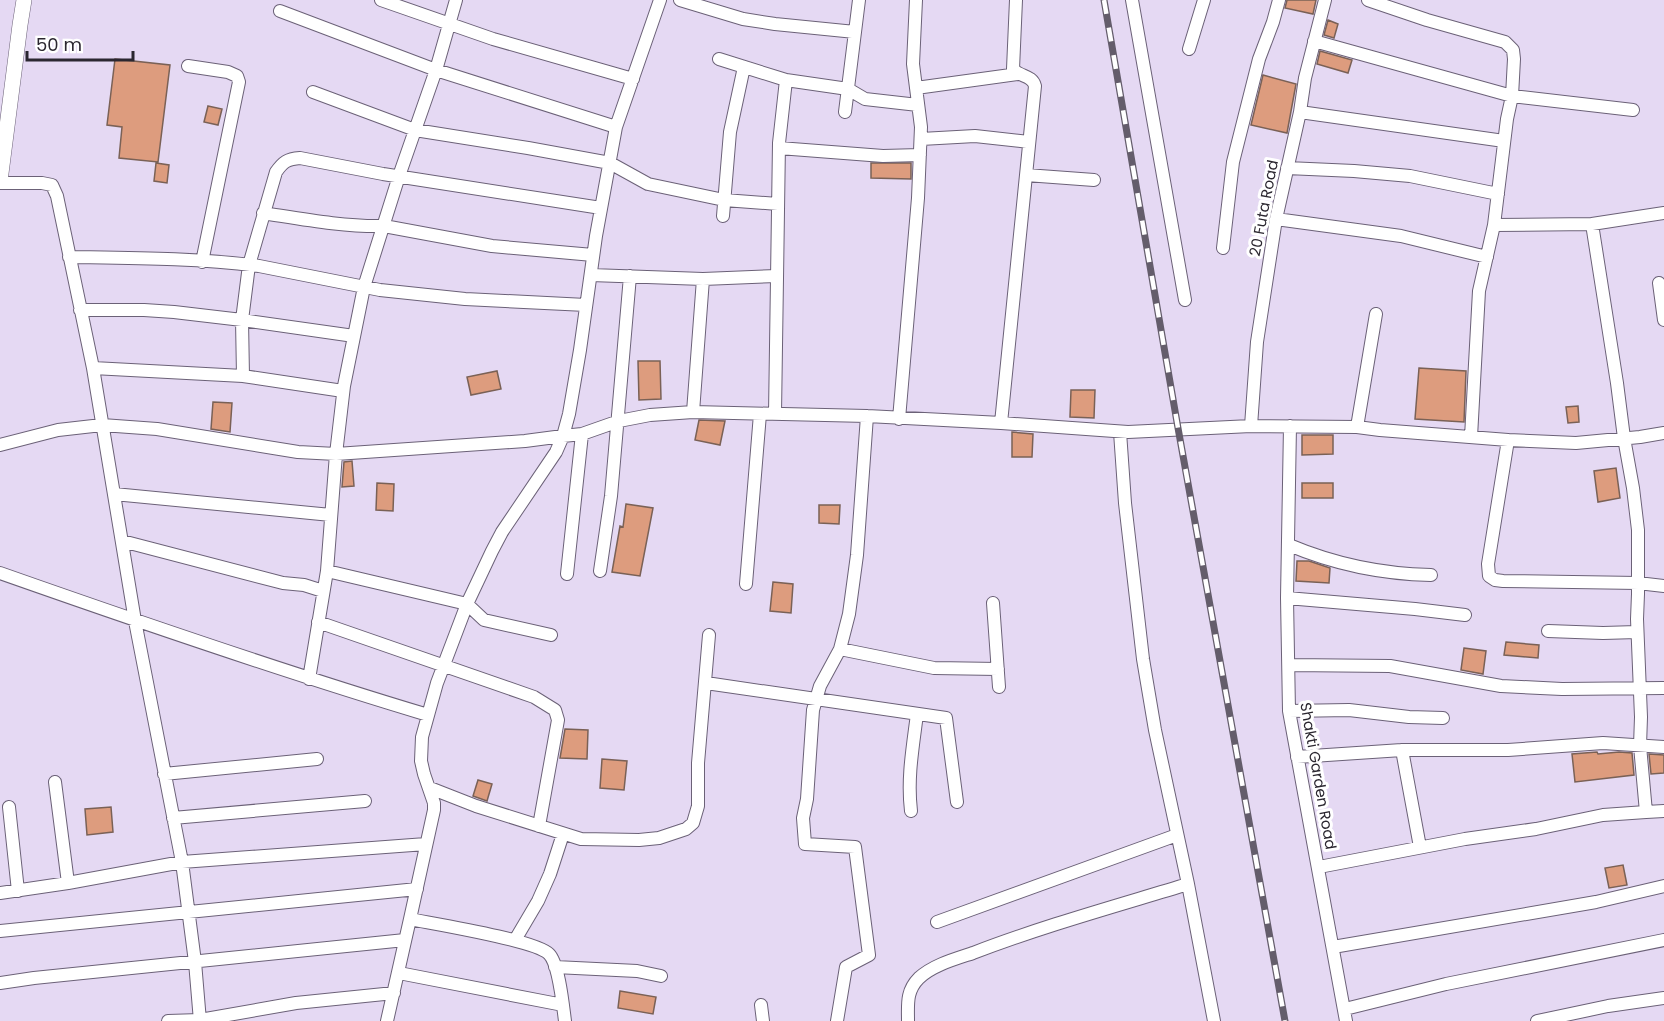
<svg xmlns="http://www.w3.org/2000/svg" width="1664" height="1021" viewBox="0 0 1664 1021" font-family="Poppins,sans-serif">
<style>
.building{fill:#dd9c7e;stroke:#7a6156;stroke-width:1.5}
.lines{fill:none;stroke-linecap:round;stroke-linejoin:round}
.minor-casing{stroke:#6b6177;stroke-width:14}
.tertiary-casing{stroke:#6b6177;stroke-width:16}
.minor{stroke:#fff;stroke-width:12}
.tertiary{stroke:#fff;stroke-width:15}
.rail-casing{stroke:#645d6b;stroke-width:7}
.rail{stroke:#fff;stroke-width:4.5;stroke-dasharray:14;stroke-linecap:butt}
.labels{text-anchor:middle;stroke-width:6;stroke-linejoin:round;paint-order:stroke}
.street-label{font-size:15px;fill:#2b2730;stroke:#fff}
</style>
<rect width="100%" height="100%" fill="#e5d9f3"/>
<path class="building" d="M 1287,0 L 1316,0 L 1313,14 L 1285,8 Z
M 1328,20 L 1338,24 L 1334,38 L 1324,35 Z
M 1320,51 L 1352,60 L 1348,73 L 1317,64 Z
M 115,59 L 170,65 L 158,162 L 119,158 L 122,127 L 107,125 Z
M 1263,75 L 1296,84 L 1287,133 L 1251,125 Z
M 208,106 L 222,109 L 218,125 L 204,122 Z
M 156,163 L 169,165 L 167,183 L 154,181 Z
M 871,163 L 911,163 L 911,179 L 871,178 Z
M 638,361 L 660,361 L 661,399 L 639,400 Z
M 1419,368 L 1466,371 L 1464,422 L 1415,419 Z
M 497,371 L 501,389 L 471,395 L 467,377 Z
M 1071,390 L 1095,390 L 1094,418 L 1070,417 Z
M 213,402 L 232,403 L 230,432 L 211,429 Z
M 1578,406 L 1579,422 L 1568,423 L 1566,407 Z
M 699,420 L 725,421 L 720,445 L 695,440 Z
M 1012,432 L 1033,434 L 1032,457 L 1012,457 Z
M 1302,435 L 1333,435 L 1333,454 L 1302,455 Z
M 352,461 L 354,486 L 342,487 L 344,462 Z
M 1616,468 L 1620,498 L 1598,502 L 1594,471 Z
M 377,483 L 394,484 L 393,511 L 376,510 Z
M 1302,483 L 1333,483 L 1333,498 L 1302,498 Z
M 626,504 L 653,508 L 640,576 L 612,572 L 620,526 L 623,527 Z
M 819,505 L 840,505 L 839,524 L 819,523 Z
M 1297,561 L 1309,561 L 1330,568 L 1329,583 L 1296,581 Z
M 773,582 L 793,584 L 791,613 L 770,611 Z
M 1506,642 L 1539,645 L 1538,658 L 1504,655 Z
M 1464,648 L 1486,651 L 1483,674 L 1461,670 Z
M 565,729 L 588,730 L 587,759 L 560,758 Z
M 1597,752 L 1598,754 L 1619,752 L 1632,753 L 1634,775 L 1575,782 L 1572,754 Z
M 1649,754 L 1664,755 L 1664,773 L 1651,774 Z
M 602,759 L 627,761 L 624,790 L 600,788 Z
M 478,780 L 492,784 L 487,801 L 473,796 Z
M 111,807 L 113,832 L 87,835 L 85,809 Z
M 1623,865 L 1627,885 L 1609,888 L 1605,868 Z
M 620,991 L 656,997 L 653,1014 L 618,1008 Z"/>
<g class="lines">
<defs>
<path id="minor" d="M 381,0 L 493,39 L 633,79
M 680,0 L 743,19 L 775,24 L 855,32
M 1132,0 L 1185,300
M 1368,0 L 1427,20 L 1505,42 L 1513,50 L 1514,59 L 1512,96 L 1507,119 L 1494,225 L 1479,291 L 1471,437
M 280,11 L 436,70 L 616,127
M 1314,41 L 1512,96 L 1633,110
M 1189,49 L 1204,0
M 719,59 L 786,80 L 848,89 L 865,99 L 918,105
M 188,66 L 228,72 L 237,76 L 239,82 L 202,262
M 916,88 L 1018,74
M 313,92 L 415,130 L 528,148 L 610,163 L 648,184 L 724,200 L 778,204
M 845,112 L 859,0
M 1300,112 L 1504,141
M 921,139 L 975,136 L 1029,142
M 779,148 L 883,156 L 920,155
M 1287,168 L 1354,171 L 1410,176 L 1498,194
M 1026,175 L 1094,180
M 0,183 L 42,183 L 52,185 L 57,196 L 93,368 L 135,621 L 182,862 L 195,962 L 200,1021
M 263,213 C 302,219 344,227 384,226 L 492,246 L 593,255
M 723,216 L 730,132 L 744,67
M 1276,219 L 1401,236 L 1487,257
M 1592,224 L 1617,383 L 1624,438 L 1633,488 L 1638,530 L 1638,594 L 1637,619 L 1641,717 L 1640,746 L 1646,812 L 1664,811
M 1494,225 L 1592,224 L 1664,213
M 1223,248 L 1233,162 L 1259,59 L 1273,22 L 1279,0
M 69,257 C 132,258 196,258 259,266 L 380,290 L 465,299 L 586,305
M 591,275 L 703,279 L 777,276
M 1659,283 L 1664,320
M 80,310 L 144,310 L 174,312 L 242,320 L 354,336
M 93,368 L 243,376 L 343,391
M 243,376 L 242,320 L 249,265 L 276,172 C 283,162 287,159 300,158 L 383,174 L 601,208
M 693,412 L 703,279
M 775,414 L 779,143 L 786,80
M 899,419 L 918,198 L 921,127 L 913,64 L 916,0
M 1001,423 L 1035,86 C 1032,75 1020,77 1013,69 L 1016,0
M 1251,426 L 1257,342 L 1276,219 L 1300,112 L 1305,78 L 1325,0
M 1290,426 L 1287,598 L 1289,711 L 1346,1021
M 1357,427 L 1376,314
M 1120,432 L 1125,503 L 1143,659 L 1155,730 L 1188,884 L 1214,1021
M 1508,440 L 1488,564 L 1489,576 L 1495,580 L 1503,581 L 1638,583 L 1664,586
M 0,445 L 58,430 L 102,425 L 157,429 L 298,452 L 336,454 L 525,441 L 563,436 L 582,434 L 619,421 L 650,415 L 693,412 L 867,416 L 1001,423 L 1128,432 L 1251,426 L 1357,427 L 1380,430 L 1508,440 L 1576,443 L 1640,437 L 1664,433
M 114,494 L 331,515
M 122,541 L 283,583 L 304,585 L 323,591
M 1289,545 C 1334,564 1383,574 1431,575
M 327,571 L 467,604 L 484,620 L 551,635
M 600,571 L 611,496 L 630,276
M 0,573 C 142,623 284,672 428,715
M 567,574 L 582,434
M 746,584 L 760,414
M 1287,598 L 1415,609 L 1465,615
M 993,603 L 999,687
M 318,622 L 534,697 L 555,710 L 558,720 L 539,826
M 1548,631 L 1603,633 L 1637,632
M 840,649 L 934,668 L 998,669
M 1289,665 L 1390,666 L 1501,686 L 1562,689 L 1664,688
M 309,679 L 327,571 L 336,454 L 344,386 L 364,287 L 399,176 L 436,70 L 456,0
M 706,683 L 946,718 L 957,802
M 1289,711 L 1349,710 L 1409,717 L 1443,718
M 1402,750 L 1420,847
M 1297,757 L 1402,750 L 1508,750 L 1603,743 L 1664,747
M 164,774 L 317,759
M 55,782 L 68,883
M 430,788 L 476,806 L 581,839 L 639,840 L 659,838 L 686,829 L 693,823 L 698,806 L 698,763 L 709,635
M 9,807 L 18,891
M 911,811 C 907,778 913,746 917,714
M 173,818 L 365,801
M 1319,867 L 1465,839 L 1536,829 L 1603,815 L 1646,812
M 0,893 L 68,883 L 182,862 L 426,844
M 410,919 L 434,810 L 434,803 L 424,774 L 421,761 L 422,737 L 437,683 L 467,604 L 492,551 L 502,532 L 556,452 L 563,436 L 569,414 L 580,350 L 596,236 L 616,127 L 660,0
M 937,922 L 1177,835
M 0,931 L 417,889
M 515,940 L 538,901 L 550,874 L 563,834
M 1333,947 L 1596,902 L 1664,886
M 555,967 L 637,971 L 661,976
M 399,973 L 563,1005
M 0,983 L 34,978 L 405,940
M 761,1005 L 763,1021
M 1345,1009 L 1446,984 L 1664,940
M 168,1021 L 200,1020 L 296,1003 L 394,993
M 387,1021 L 410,919 C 435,924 535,940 549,954 C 559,964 563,1006 565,1021
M 837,1021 L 846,967 L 869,955 L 855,847 L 805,844 L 803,818 L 807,799 L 813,710 L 820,686 L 840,649 L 849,614 L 857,555 L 867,416
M 908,1021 C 908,1004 906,991 919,978 C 933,965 955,959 973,953 C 1043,926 1116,906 1188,884
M 1537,1021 L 1608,1006 L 1664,998"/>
<path id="tertiary" d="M 0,181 L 20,25 L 24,0"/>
</defs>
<use href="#minor" class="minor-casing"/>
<use href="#tertiary" class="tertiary-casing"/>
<use href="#minor" class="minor"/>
<use href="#tertiary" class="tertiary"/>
<defs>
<path id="rail" d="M 1104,0 L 1178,428 L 1285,1021"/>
</defs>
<use href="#rail" class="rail-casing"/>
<use href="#rail" class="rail"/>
</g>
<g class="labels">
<g class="street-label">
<text transform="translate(1264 208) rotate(-79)" y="5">20 Futa Road</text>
<text transform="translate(1318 776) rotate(80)" y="5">Shakti Garden Road</text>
</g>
</g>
<path d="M27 51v9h106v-9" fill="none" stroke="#2b2730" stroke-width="3"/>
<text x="36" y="51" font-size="18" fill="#2b2730" stroke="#ffffff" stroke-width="4.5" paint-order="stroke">50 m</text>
</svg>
